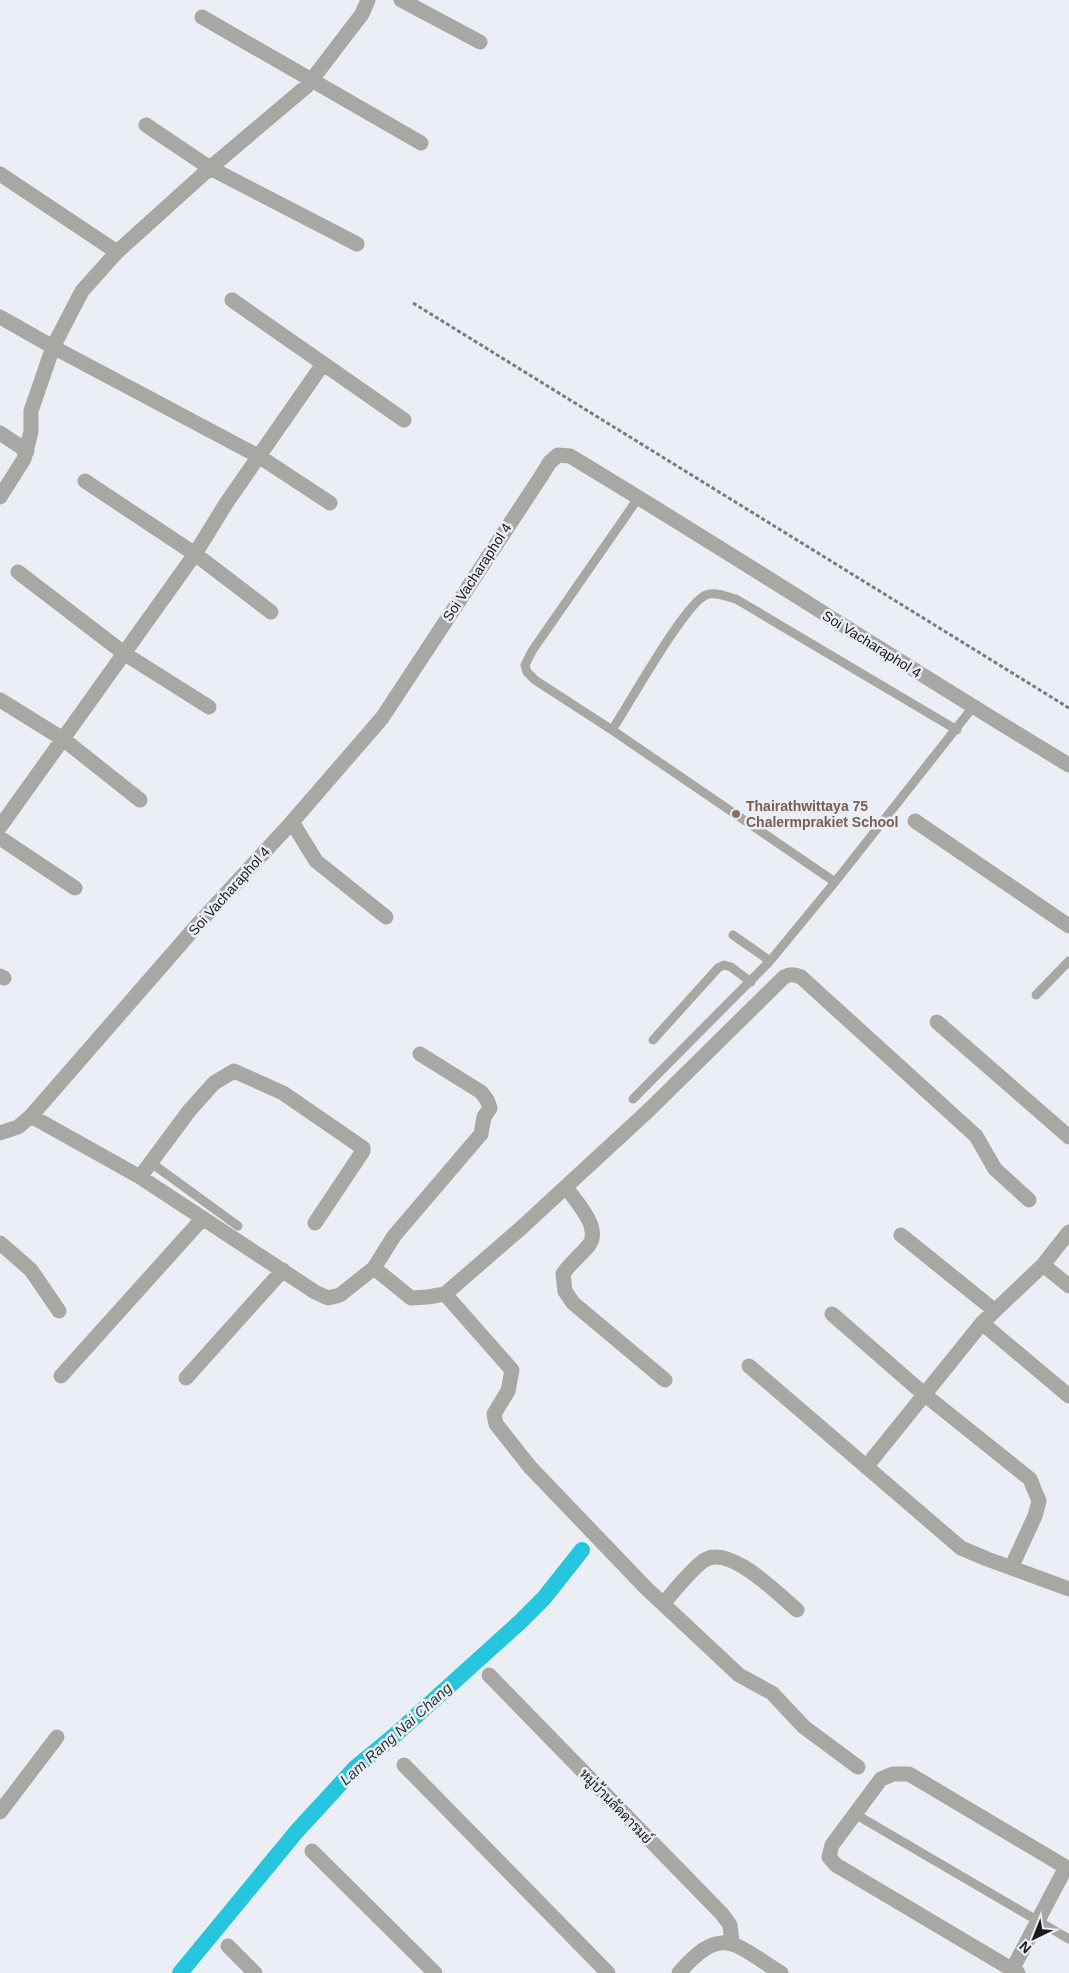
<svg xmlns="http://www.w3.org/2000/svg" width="1069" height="1973" viewBox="0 0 1069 1973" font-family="Helvetica,Sarabun,sans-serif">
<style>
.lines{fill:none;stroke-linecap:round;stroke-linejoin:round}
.canal{stroke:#25c6dd;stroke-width:16}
.path{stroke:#7a7b81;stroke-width:3;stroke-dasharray:4 2.5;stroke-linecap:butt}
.service{stroke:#a8a7a3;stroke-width:9}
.minor{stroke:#a8a7a3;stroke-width:15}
.education-dot{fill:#8d6e63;stroke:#eceef6;stroke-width:2}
.labels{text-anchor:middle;stroke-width:5;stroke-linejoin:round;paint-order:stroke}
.street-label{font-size:14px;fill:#18191c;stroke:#eceef6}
.education-label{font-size:14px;font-weight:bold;fill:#785e54;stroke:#eceef6;text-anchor:start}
.water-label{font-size:15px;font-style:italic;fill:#1f383c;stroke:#eceef6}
</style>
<rect width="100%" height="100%" fill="#eceef6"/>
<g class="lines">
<path class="canal" d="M 180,1973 L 297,1831 L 355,1768 L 395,1735 L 520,1622 L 544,1598 L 582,1550"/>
<path class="path" d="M 413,303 L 1069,708"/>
<path class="service" d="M 639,497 L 532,651 L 525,665 L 527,672 L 535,680 L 612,730 L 835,882
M 612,730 C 628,706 685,603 706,595 C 715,591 727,597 736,599 L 957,730
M 733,935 L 770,961
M 1036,995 L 1069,961
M 653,1040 L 718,968 L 724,965 L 731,967 L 751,982
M 633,1099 L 770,961 L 835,882 L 973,707
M 150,1162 L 238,1226
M 855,1814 L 1069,1939"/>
<path class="minor" d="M 401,0 L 480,42
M 202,17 L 421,143
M 146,125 L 210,168 L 357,244
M 0,174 L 117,252
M 232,300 L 404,420
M 0,317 L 53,347 L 260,457 L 330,503
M 0,433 L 27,451
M 85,481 L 195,554 L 271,612
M 0,497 L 24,459 L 31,432 L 31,411 L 53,347 L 82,291 L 117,252 L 210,168 L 307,86 L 362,14 L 368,0
M 18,572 L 125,654 L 209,707
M 0,700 L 63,739 L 140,800
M 915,821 L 1069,926
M 292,822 L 316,861 L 386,917
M 0,827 L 195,554 L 227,502 L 323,364
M 0,838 L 75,888
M 0,976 L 4,978
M 937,1022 L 1069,1137
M 31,1116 L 140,1177 L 315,1292 L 328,1298 L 340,1295 L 374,1268 L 394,1236 L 481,1134 L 484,1117 L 490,1108 L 487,1100 L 481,1092 L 420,1054
M 0,1133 L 18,1127 L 31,1116 L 199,923 L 292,822 L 382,718 L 540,478 L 550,462 L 558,455 L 570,456 C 738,557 901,664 1069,765
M 140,1177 L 189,1111 L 214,1083 L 234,1071 L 283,1093 L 363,1148 L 363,1151 L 315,1223
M 566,1187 C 575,1201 602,1227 589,1245 C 581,1255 570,1263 563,1274 L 565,1291 L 573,1303 L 665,1380
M 901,1235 L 994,1310
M 0,1243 L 31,1270 L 59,1311
M 1043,1265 L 1069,1286
M 374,1268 L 411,1298 L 428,1297 L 445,1294 L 520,1229 L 649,1110 L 784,977 C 790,974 794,974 801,977 L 976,1136 L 995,1169 L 1029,1200
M 445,1294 L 512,1370 L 508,1391 L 494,1414 L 496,1424 L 530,1467 L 646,1588 L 739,1675 L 772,1693 L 804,1727 L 858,1767
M 832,1314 L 925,1395 L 1030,1479 L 1039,1501 L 1035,1516 L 1011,1568
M 982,1323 L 1069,1396
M 749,1366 L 961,1548 L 987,1559 L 1069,1589
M 61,1376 L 203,1218
M 186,1378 L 283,1270
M 866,1467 L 982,1323 L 1043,1265 L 1069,1232
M 663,1604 C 675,1590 688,1573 703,1561 C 728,1542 779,1595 797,1610
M 489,1675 L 722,1914 L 730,1925 L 732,1942
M 404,1765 L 608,1973
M 0,1812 L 57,1737
M 312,1851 L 435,1973
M 228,1946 L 255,1973
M 1012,1970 L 1066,1867
M 679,1973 C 722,1923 734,1944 781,1973
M 1018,1973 L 836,1865 L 829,1857 L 832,1845 L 881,1779 L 893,1774 L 909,1774 L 1069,1869"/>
</g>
<circle class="education-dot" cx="736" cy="814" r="5"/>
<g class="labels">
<g class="street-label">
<text transform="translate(477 572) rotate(-57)" y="5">Soi Vacharaphol 4</text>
<text transform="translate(872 644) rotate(32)" y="5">Soi Vacharaphol 4</text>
<text transform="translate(229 891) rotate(-48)" y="5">Soi Vacharaphol 4</text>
<text transform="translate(616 1806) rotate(46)" y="5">หมู่บ้านลัดดารมย์</text>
</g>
<g class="education-label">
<text x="746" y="811">Thairathwittaya 75<tspan x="746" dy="16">Chalermprakiet School</tspan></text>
</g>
<g class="water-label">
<text transform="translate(396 1734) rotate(-42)" y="5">Lam Rang Nai Chang</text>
</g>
</g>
<g transform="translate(1034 1938) rotate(223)" stroke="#eceef6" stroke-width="4" paint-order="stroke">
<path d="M0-4L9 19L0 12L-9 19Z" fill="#18191c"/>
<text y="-8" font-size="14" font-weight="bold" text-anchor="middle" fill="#18191c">N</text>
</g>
</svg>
